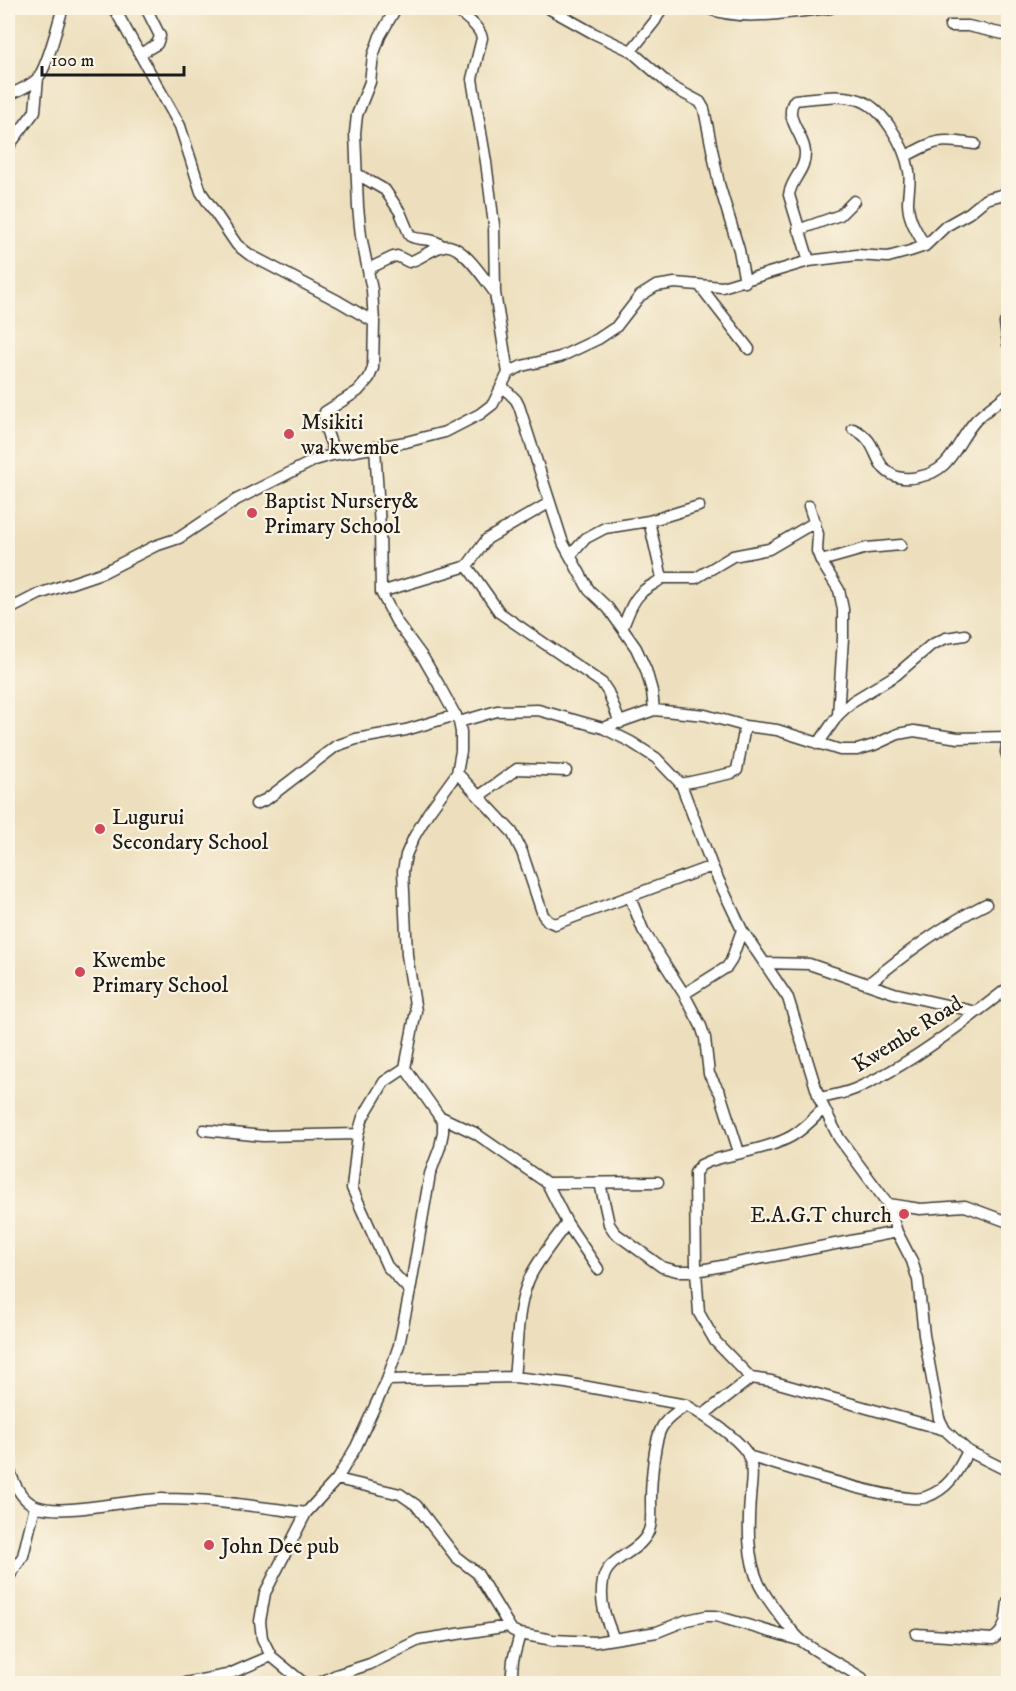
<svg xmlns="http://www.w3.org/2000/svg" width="1016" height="1691" viewBox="0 0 1016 1691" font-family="'IM FELL DW Pica',serif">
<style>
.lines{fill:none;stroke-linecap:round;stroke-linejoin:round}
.street-casing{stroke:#3b3934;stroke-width:13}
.street{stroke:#fff;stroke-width:10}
.poi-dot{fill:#d1495b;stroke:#fcf5e5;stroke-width:2}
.labels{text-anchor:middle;stroke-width:4.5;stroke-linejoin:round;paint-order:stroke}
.poi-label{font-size:22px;fill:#1c1c1c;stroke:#fcf5e5;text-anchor:start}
.street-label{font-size:22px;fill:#1c1c1c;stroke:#fcf5e5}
</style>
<rect width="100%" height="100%" fill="#fcf5e5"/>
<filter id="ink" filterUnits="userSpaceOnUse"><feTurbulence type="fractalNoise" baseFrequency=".0167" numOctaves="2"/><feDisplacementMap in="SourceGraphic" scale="12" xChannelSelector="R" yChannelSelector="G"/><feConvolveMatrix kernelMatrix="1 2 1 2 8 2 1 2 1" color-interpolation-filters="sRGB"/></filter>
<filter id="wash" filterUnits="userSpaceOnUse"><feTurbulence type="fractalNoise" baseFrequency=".008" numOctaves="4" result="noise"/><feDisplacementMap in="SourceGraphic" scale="24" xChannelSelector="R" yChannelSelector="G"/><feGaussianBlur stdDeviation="1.35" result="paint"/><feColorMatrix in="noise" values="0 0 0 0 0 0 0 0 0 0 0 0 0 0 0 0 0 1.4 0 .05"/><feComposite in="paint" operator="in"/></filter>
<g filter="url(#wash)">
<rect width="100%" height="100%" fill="#eddfbd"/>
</g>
<g filter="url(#ink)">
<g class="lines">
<defs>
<path id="street" d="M 114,8 L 180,126 L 201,192 L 237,245 L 250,255 L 338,301 L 374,322
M 454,8 C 463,16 479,25 482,38 L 472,79 L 486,162 L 494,225 L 495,293 L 508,373
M 548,8 L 593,33 L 631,51 L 672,87 L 700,102 L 704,109 L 719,184 L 739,250 L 745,282
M 707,8 C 743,23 794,11 831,8
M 950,26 L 968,26 L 1008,35
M 631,51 L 655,21 L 662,8
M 140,54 L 157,44 L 160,36 L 146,8
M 8,95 C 17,91 29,87 37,79 C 48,67 57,25 63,8
M 8,147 L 35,111 L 38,78
M 906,156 C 938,139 938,139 975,144
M 357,174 L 385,190 L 400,212 L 410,236 C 422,242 430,236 443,246
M 798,230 L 840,215 L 854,201
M 809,261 L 789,195 C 791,179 806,170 805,152 C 804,134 782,117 795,100 C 815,98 836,94 856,99 C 882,105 905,146 909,171 C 911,181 908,192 908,203 C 908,219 917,232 925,246
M 368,269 L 393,257 L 397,256 L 409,262 C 421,259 432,248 444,246 C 461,242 485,280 495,293
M 700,286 L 749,349
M 1005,323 L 1008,344
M 502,386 L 516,400 L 519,406 L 563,543 L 589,590 L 608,608 L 636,648 L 646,670 L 652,691 L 654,710
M 853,429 C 879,440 872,463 891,474 C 899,479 909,479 918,477 C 953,471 955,443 976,420 C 985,411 998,402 1008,394
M 335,454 C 331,442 322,425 325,412 L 358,391 L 369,378 L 373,368 L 374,322 L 372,290 L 361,236 L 358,207 L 355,133 L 357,115 L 370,82 L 373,56 L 380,36 L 396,8
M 809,506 L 818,534 L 817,551 L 821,561 L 839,590 L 843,609 L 843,638 L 838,715
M 570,556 L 586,538 L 605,528 L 649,521 L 699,506
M 821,561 L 867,548 L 901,545
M 467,566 L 500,613 L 602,683 L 608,692 L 620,723
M 662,578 L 696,578 L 733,556 L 769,549 L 815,522
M 381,592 L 467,566 L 487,539 L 549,503
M 8,610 L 39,594 L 104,572 L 155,546 L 179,538 L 236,500 L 315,460 L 332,455 L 406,442 L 445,432 L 480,414 L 493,404 L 508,373 L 522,366 L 560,357 L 598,339 L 616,327 L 640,296 L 656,286 L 675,283 L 722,287 L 809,261 L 857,255 L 888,257 L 910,251 L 925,246 L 946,226 L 969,213 L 986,199 L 1008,193
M 623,627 C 628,615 632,601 642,592 C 648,586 656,584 662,578 L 649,521
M 459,722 L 497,711 L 538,710 L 603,728 L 631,742 L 656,758 L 681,784 L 712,866 L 742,930 L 788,998 L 819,1098 L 839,1138 L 888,1204 L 897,1232 L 912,1261 L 918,1280 L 924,1335 L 939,1418 L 945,1430 L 968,1451 L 1008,1471
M 603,728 L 654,710 L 705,715 L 745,726 L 777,730 L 840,750 L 857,750 L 874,745 L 898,734 L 914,731 L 958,738 L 1008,737 L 1006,752 L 1008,758
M 818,744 L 838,715 L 853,701 L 896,675 L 931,645 L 946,638 L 965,635
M 457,773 L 512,832 L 522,852 L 543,915 L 548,921 L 555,924 L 712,866
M 681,784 L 732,773 L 737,770 L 745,726
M 479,796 L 517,769 L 566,771
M 256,804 L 267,799 L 336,746 L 356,739 L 406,730 L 456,715
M 630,897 L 643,930 L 684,994 L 701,1026 L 705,1038 L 709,1074 L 720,1093 L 739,1152
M 764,963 L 809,964 L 894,993 L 977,1012
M 868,984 C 905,954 943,925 986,904
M 684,994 L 727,967 L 731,961 L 742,930
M 405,1068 L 384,1082 L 363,1117 L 358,1134 L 352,1188 L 387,1266 L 410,1291
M 819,1098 C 831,1096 843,1094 855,1089 C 907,1067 963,1023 1008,988
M 439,1116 L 475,1133 L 547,1183 L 567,1223 L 598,1269
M 204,1130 L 263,1136 L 358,1134
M 547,1183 L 658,1182
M 600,1183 L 609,1224 L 615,1233 L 662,1267 L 677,1271 L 696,1271 L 897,1232
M 888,1204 L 920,1209 L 965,1206 L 1008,1222
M 514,1377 C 518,1344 516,1303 532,1273 C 542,1255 555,1239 567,1223
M 751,1378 L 715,1341 L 699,1313 L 696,1271 L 695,1173 L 701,1165 L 710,1161 C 735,1153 769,1149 792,1136 C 804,1129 814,1118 824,1108
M 387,1380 L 514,1377 L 566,1383 L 686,1405 C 703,1415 742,1440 749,1457 C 754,1470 751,1485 750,1498 C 748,1527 747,1557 759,1584 C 766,1598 791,1632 803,1642 C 821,1655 843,1666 862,1678
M 703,1415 L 751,1378 L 771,1381 L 945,1430
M 748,1456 C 779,1465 903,1506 926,1497 C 950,1488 957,1472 968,1451
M 8,1466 C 13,1481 20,1500 36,1506 C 64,1517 132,1498 164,1499 C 212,1499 259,1507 306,1513
M 337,1479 L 400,1494 L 416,1505 L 456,1557 L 477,1573 L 508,1624 L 512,1630 L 520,1634 L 553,1640 L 595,1642 L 657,1632 L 687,1620 L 706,1616 L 716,1616 L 802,1641
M 8,1578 L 23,1556 L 35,1506
M 916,1634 L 993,1639 C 1007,1630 1006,1617 1008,1602
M 614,1639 C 606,1619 599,1603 603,1581 C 606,1556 644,1553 650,1527 C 652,1519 651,1508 651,1500 C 651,1483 654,1440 662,1427 C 667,1417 678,1412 686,1405
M 180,1684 L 227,1675 L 271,1656
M 305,1684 L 271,1656 L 262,1638 L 260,1621 L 265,1593 L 306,1513 L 337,1479 L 356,1447 L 387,1380 L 399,1345 L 410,1291 L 430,1174 L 440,1147 L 443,1132 L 443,1122 L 439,1116 L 405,1068 L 416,1011 L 407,955 L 403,871 L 406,855 L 414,837 L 428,813 L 457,773 L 461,751 L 461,732 L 459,722 L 439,685 L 424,659 L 396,621 L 381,592 L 380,527 L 375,447
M 317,1684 L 336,1675 L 370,1664 L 419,1640 L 509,1626
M 511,1684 L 513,1660 L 520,1634"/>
</defs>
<use href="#street" class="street-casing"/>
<use href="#street" class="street"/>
</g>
</g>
<g class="poi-dot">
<circle cx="289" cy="434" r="6"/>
<circle cx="252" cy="513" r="6"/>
<circle cx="100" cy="829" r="6"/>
<circle cx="80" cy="972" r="6"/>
<circle cx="904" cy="1214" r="6"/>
<circle cx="209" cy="1545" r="6"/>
</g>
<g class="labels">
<g class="poi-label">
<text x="301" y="429">Msikiti<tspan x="301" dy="25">wa kwembe</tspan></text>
<text x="264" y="508">Baptist Nursery&amp;<tspan x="264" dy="25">Primary School</tspan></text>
<text x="112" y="824">Lugurui<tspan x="112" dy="25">Secondary School</tspan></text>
<text x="92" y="967">Kwembe<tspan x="92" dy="25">Primary School</tspan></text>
<text x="892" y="1222" text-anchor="end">E.A.G.T church</text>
<text x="221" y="1553">John Dee pub</text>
</g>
<g class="street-label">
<text transform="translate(907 1033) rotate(-32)" y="8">Kwembe Road</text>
</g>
</g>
<rect width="1016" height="1691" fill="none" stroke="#fcf5e5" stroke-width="30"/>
<path d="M42 66v9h142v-9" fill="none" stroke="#1c1c1c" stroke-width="3"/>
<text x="51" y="66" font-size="18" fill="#1c1c1c" stroke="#fcf5e5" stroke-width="4.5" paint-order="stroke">100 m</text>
</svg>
